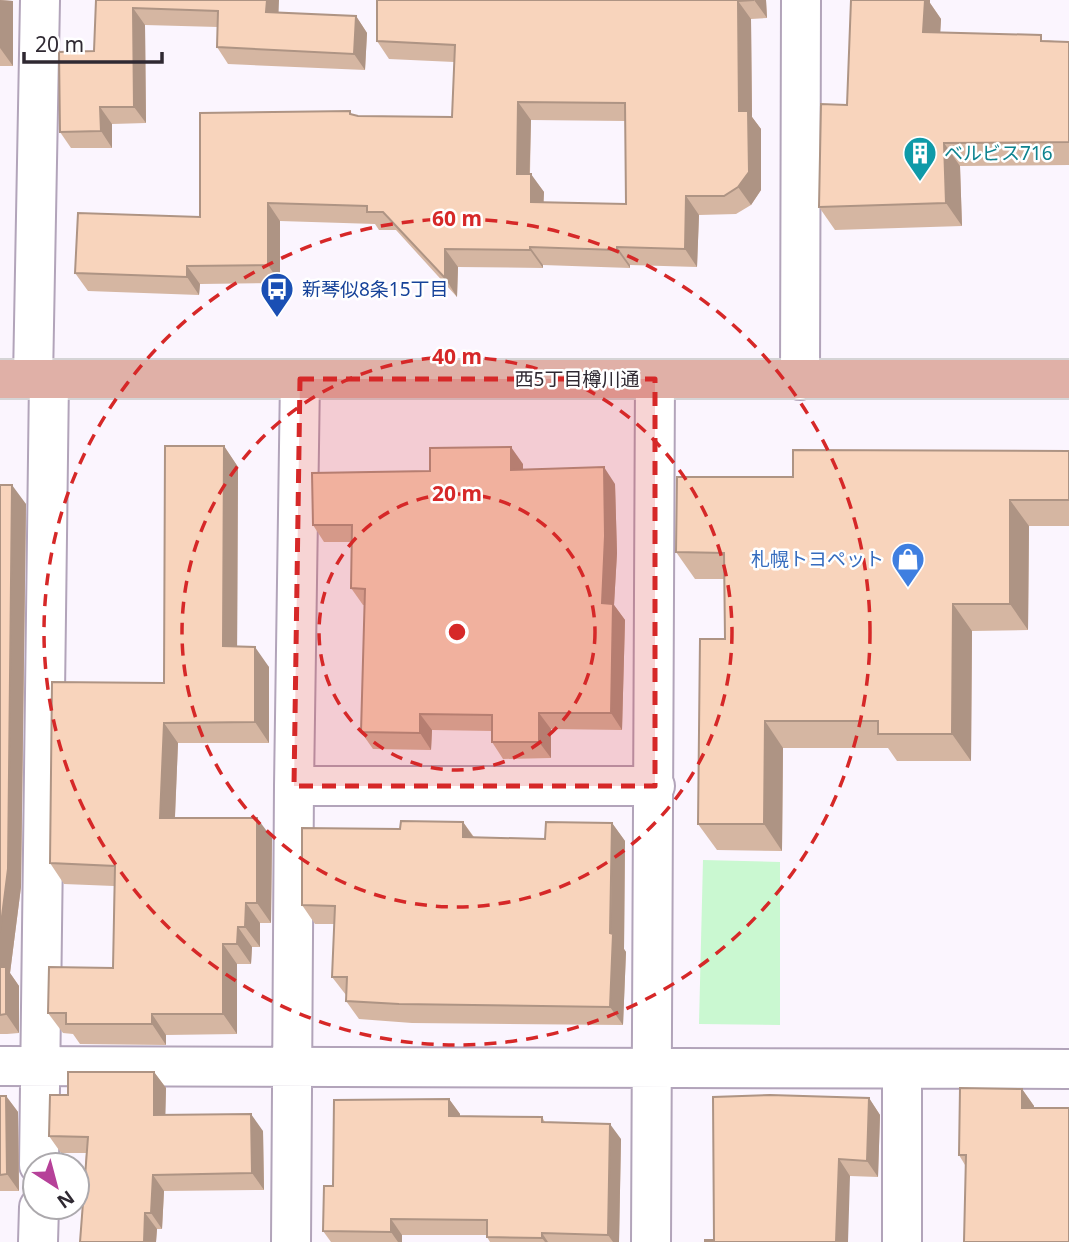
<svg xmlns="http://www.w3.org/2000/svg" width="1069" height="1242" viewBox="0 0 1069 1242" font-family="'Noto Sans','Noto Sans JP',sans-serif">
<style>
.green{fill:#caf8d1}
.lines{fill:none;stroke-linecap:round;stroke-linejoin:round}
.minor-casing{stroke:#b2a4ba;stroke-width:42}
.major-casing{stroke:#d5d4d6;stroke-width:42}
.minor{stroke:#fff;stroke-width:38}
.major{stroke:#e0b0a7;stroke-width:38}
.wall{fill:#d5b6a2;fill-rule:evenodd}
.shaded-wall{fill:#ae9484}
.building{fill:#f8d4bc;stroke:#ae9484;stroke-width:2;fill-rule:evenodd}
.marked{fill:#d62828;fill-opacity:0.2;stroke:#d62828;stroke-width:5;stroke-dasharray:14 9;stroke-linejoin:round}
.ring{fill:none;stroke:#d62828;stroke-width:3.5;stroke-dasharray:12 9}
.labels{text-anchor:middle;stroke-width:5;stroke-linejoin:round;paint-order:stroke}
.culture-label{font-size:19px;fill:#0d838f;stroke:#fff;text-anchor:start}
.transit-label{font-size:19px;fill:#164399;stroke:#fff;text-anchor:start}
.street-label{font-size:19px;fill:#2f2932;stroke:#fff}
.shop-label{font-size:19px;fill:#366cbe;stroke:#fff;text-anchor:end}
.centre{fill:#d62828;stroke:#fff;stroke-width:3.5}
.ring-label{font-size:21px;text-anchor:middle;font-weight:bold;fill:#d62828;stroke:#fff;stroke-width:5;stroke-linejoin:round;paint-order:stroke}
</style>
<rect width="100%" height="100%" fill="#fbf5fe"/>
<path class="green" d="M 703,860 L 780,862 L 780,1025 L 699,1024 Z"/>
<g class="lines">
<defs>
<path id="minor" d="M 33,379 L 40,0
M 800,380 L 801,0
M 294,786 L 655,786
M 0,1066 L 1069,1069
M 39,1165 L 49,379
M 38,1242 L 39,1207
M 291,1242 L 294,786 L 300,379
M 651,1242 L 655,379
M 902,1242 L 902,1069"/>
<path id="major" d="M 0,379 L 1069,379"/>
</defs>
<use href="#minor" class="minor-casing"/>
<use href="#major" class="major-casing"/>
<use href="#minor" class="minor"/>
<use href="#major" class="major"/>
</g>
<path class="wall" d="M 0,0 L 13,1 L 13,66 L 0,66 Z
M 96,0 L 279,13 L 356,16 L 367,33 L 365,70 L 228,64 L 217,47 L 218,27 L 145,25 L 146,123 L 112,124 L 112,148 L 71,148 L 60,132 L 94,51 Z
M 377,0 L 766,0 L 767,18 L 751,19 L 752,117 L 761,129 L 761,190 L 751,205 L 736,214 L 699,215 L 697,267 L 630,265 L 630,268 L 543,265 L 543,268 L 458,267 L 457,297 L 396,230 L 379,230 L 375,224 L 280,221 L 280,283 L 200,284 L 199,295 L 88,291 L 75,273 L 200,217 L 350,111 L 352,115 L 358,116 L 452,117 L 454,62 L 389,59 L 377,41 ZM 531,120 L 625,121 L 626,204 L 543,202 L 544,192 L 530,174 Z
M 851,0 L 930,0 L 930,3 L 941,19 L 940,33 L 1069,42 L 1069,165 L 960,166 L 962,226 L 835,230 L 819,207 L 847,105 Z
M 224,446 L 238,467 L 237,646 L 269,667 L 269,743 L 178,743 L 175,818 L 272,838 L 271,923 L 260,923 L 260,947 L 252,947 L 251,964 L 237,964 L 237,1034 L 166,1035 L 166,1045 L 80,1044 L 73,1034 L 63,1033 L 48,1013 L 113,968 L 114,886 L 64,884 L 50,863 L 164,683 Z
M 1069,451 L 1069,526 L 1029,526 L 1028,630 L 972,631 L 971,761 L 897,761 L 888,748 L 783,748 L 782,851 L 717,850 L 698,824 L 725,639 L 724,579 L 695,579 L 676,552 L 793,477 Z
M 523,464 L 523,470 L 615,484 L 617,553 L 614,605 L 625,620 L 622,730 L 551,729 L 551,758 L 503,759 L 492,742 L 492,731 L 432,730 L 431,750 L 373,749 L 361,732 L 365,605 L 363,605 L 351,588 L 352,542 L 324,542 L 313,525 L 430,471 Z
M 0,485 L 26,504 L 21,887 L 10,973 L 19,986 L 19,1033 L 7,1034 L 0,1034 Z
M 463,822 L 474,837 L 545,839 L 612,823 L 625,841 L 624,949 L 626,952 L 623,1025 L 412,1023 L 359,1019 L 346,1001 L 346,995 L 332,977 L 334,924 L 315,924 L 302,905 L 400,829 Z
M 154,1072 L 166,1088 L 165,1115 L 263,1131 L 264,1190 L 164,1191 L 162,1229 L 157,1229 L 156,1242 L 80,1242 L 86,1153 L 61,1153 L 49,1136 L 68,1095 Z
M 1022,1089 L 1034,1106 L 1034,1108 L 965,1165 L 959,1155 Z
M 0,1096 L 6,1096 L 18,1112 L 19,1191 L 0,1191 Z
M 869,1098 L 880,1115 L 878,1177 L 850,1176 L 714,1240 Z
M 449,1099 L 460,1114 L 460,1117 L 542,1117 L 545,1122 L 621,1139 L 619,1242 L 490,1242 L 487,1237 L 487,1235 L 402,1235 L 402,1242 L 331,1242 L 323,1231 L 333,1186 Z"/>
<path class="shaded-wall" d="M 0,0 L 13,1 L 13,66 L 0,48 Z
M 267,0 L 279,0 L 278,29 L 266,12 Z
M 754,0 L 766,0 L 767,18 Z
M 916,0 L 930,0 L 930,3 L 941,19 L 939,56 L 923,32 Z
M 738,1 L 751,19 L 752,117 L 761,129 L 761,190 L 751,205 L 738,187 L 739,111 Z
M 133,8 L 145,25 L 146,123 L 134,107 Z
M 356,16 L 367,33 L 365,70 L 354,54 Z
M 518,102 L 531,120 L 529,192 L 517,174 Z
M 100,107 L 112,124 L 112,148 L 101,131 Z
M 944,143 L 960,166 L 962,226 L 946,203 Z
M 531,174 L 544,192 L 543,220 L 531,202 Z
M 686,196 L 699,215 L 697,267 L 685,249 Z
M 268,203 L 280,221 L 280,283 L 268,265 Z
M 530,247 L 543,265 L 543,268 L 530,250 Z
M 617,247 L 630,265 L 630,268 L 617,250 Z
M 445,249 L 458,267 L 457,297 L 445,278 Z
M 187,266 L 200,284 L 199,295 L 187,277 Z
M 224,446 L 238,467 L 237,667 L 223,646 Z
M 511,447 L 523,464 L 523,486 L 511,470 Z
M 604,467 L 615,484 L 617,553 L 614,605 L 625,620 L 622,730 L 611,713 L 602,603 Z
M 12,485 L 26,504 L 21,887 L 10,973 L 19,986 L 19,1033 L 6,1014 L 0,969 L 0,932 Z
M 1010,500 L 1029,526 L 1028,630 L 1010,604 Z
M 953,604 L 972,631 L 971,761 L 952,734 Z
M 255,647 L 269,667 L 269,743 L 255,722 Z
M 539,713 L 551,729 L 551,758 L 539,742 Z
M 420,714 L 432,730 L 431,750 L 420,733 Z
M 765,721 L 783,748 L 782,851 L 764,824 Z
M 164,723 L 178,743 L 174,838 L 160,818 Z
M 257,818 L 272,838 L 271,923 L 257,903 Z
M 463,822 L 476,841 L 463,837 Z
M 612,823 L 625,841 L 624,949 L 626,952 L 623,1025 L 610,1007 Z
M 246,903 L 260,923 L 260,947 L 245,927 Z
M 238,927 L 252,947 L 251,964 L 237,944 Z
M 223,944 L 237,964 L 237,1034 L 223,1014 Z
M 152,1014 L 166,1035 L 166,1045 L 152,1024 Z
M 154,1072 L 166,1088 L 165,1132 L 154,1115 Z
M 1022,1089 L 1034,1106 L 1034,1124 L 1022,1108 Z
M 6,1096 L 18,1112 L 19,1191 L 7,1174 Z
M 869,1098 L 880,1115 L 878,1177 L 867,1161 Z
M 449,1099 L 460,1114 L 460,1132 L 449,1116 Z
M 251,1114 L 263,1131 L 264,1190 L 252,1173 Z
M 610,1124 L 621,1139 L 619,1242 L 613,1242 L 608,1235 Z
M 839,1159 L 850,1176 L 848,1242 L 836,1242 Z
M 153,1175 L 164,1191 L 162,1229 L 151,1213 Z
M 145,1213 L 157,1229 L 156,1242 L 144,1242 Z
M 391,1219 L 402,1235 L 402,1242 L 398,1242 L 391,1232 Z
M 542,1233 L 548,1242 L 545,1242 L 542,1238 Z"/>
<path class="building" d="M 96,0 L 267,0 L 266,12 L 356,16 L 354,54 L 217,47 L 218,11 L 133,8 L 134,107 L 100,107 L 101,131 L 60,132 L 59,52 L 94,51 Z
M 377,0 L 754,0 L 738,1 L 739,111 L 748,111 L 749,172 L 738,187 L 724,196 L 686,196 L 685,249 L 617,247 L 617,250 L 530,247 L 530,250 L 445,249 L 445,278 L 383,212 L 367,212 L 367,206 L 268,203 L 268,265 L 187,266 L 187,277 L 75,273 L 78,213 L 200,217 L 200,113 L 350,111 L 350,114 L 358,116 L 452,117 L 455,45 L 377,41 ZM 518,102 L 625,103 L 626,204 L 531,202 L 531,174 L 517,174 Z
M 851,0 L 925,0 L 923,32 L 1041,35 L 1041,41 L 1069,42 L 1069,142 L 944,143 L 946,203 L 819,207 L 821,104 L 847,105 Z
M 165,446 L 224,446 L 223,646 L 255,647 L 255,722 L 164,723 L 160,818 L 257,818 L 257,903 L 246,903 L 245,927 L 238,927 L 237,944 L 223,944 L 223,1014 L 152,1014 L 152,1024 L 66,1024 L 66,1013 L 48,1013 L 49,967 L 113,968 L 115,866 L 50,863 L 52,682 L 164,683 Z
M 511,447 L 511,470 L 604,467 L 605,536 L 602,603 L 613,604 L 611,713 L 539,713 L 539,742 L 492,742 L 492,715 L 420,714 L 420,733 L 361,732 L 365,589 L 351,588 L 352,525 L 313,525 L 312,473 L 430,471 L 430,448 Z
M 793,450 L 1069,451 L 1069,500 L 1010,500 L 1010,604 L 953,604 L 952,734 L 878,734 L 878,721 L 765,721 L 764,824 L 698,824 L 700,639 L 725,639 L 724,553 L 676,552 L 677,477 L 793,477 Z
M 0,485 L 12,485 L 8,869 L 0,932 Z
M 401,821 L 463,822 L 463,837 L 545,839 L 546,822 L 612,823 L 610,933 L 613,934 L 610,1007 L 399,1004 L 346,1001 L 347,977 L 332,977 L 335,906 L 302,905 L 302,828 L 400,829 Z
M 0,967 L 6,967 L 6,1014 L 0,1015 Z
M 68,1072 L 154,1072 L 154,1115 L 251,1114 L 252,1173 L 153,1175 L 151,1213 L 145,1213 L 144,1242 L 80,1242 L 88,1137 L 49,1136 L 50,1095 L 68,1095 Z
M 960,1088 L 1022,1089 L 1022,1108 L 1069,1108 L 1069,1242 L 964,1242 L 966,1155 L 959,1155 Z
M 770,1095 L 869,1098 L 867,1161 L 839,1159 L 836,1242 L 705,1242 L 705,1240 L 714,1240 L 713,1097 Z
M 0,1096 L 6,1096 L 7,1174 L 0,1175 Z
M 449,1099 L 449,1116 L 542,1117 L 542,1122 L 610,1124 L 608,1235 L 542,1233 L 542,1238 L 487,1237 L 487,1220 L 391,1219 L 391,1232 L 323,1231 L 324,1186 L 333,1186 L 334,1100 Z"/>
<path class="marked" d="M 300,379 L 655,379 L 655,786 L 294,786 Z"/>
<g class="ring">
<circle cx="457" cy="632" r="138"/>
<circle cx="457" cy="632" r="275"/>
<circle cx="457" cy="632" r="413"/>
</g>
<defs>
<symbol id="building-pin" viewBox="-11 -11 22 30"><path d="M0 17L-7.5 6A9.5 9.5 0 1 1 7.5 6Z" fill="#0f9aa8" stroke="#fff"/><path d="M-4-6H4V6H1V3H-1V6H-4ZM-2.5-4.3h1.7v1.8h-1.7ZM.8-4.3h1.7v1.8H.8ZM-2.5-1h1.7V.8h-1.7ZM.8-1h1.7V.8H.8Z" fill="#fff"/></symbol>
<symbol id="bus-pin" viewBox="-11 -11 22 30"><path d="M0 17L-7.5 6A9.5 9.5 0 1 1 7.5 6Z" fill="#1a4fb4" stroke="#fff"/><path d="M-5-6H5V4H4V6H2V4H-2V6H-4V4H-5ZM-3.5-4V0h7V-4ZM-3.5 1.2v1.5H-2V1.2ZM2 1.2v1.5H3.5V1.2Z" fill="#fff"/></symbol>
<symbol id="shop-pin" viewBox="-11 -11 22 30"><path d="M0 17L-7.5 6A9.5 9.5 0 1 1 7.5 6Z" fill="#3f7fe0" stroke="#fff"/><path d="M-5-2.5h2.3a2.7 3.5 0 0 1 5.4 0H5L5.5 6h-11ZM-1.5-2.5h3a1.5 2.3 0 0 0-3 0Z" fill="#fff"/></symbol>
</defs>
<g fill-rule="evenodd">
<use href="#building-pin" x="901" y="134" width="38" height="52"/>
<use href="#bus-pin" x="258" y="270" width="38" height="52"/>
<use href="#shop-pin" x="889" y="540" width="38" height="52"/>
</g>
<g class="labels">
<g class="culture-label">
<text x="944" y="160">ベルビス716</text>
</g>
<g class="transit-label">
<text x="302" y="296">新琴似8条15丁目</text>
</g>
<g class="street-label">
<text x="577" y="386">西5丁目樽川通</text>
</g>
<g class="shop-label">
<text x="884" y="566">札幌トヨペット</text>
</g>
</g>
<circle cx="457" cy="632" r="10" class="centre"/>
<g class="ring-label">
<text x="457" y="226">60 m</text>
<text x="457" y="364">40 m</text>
<text x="457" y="501">20 m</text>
</g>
<g transform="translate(56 1186) rotate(144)"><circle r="33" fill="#ffffff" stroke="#aca9ad" stroke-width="2"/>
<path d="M0-5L12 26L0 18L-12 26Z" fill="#b64199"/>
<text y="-10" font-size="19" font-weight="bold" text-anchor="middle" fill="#2f2932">N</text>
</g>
<path d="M24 52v10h138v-10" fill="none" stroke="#2f2932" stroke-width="3.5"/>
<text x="35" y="52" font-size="21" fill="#2f2932" stroke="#ffffff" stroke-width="5" paint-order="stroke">20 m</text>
</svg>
